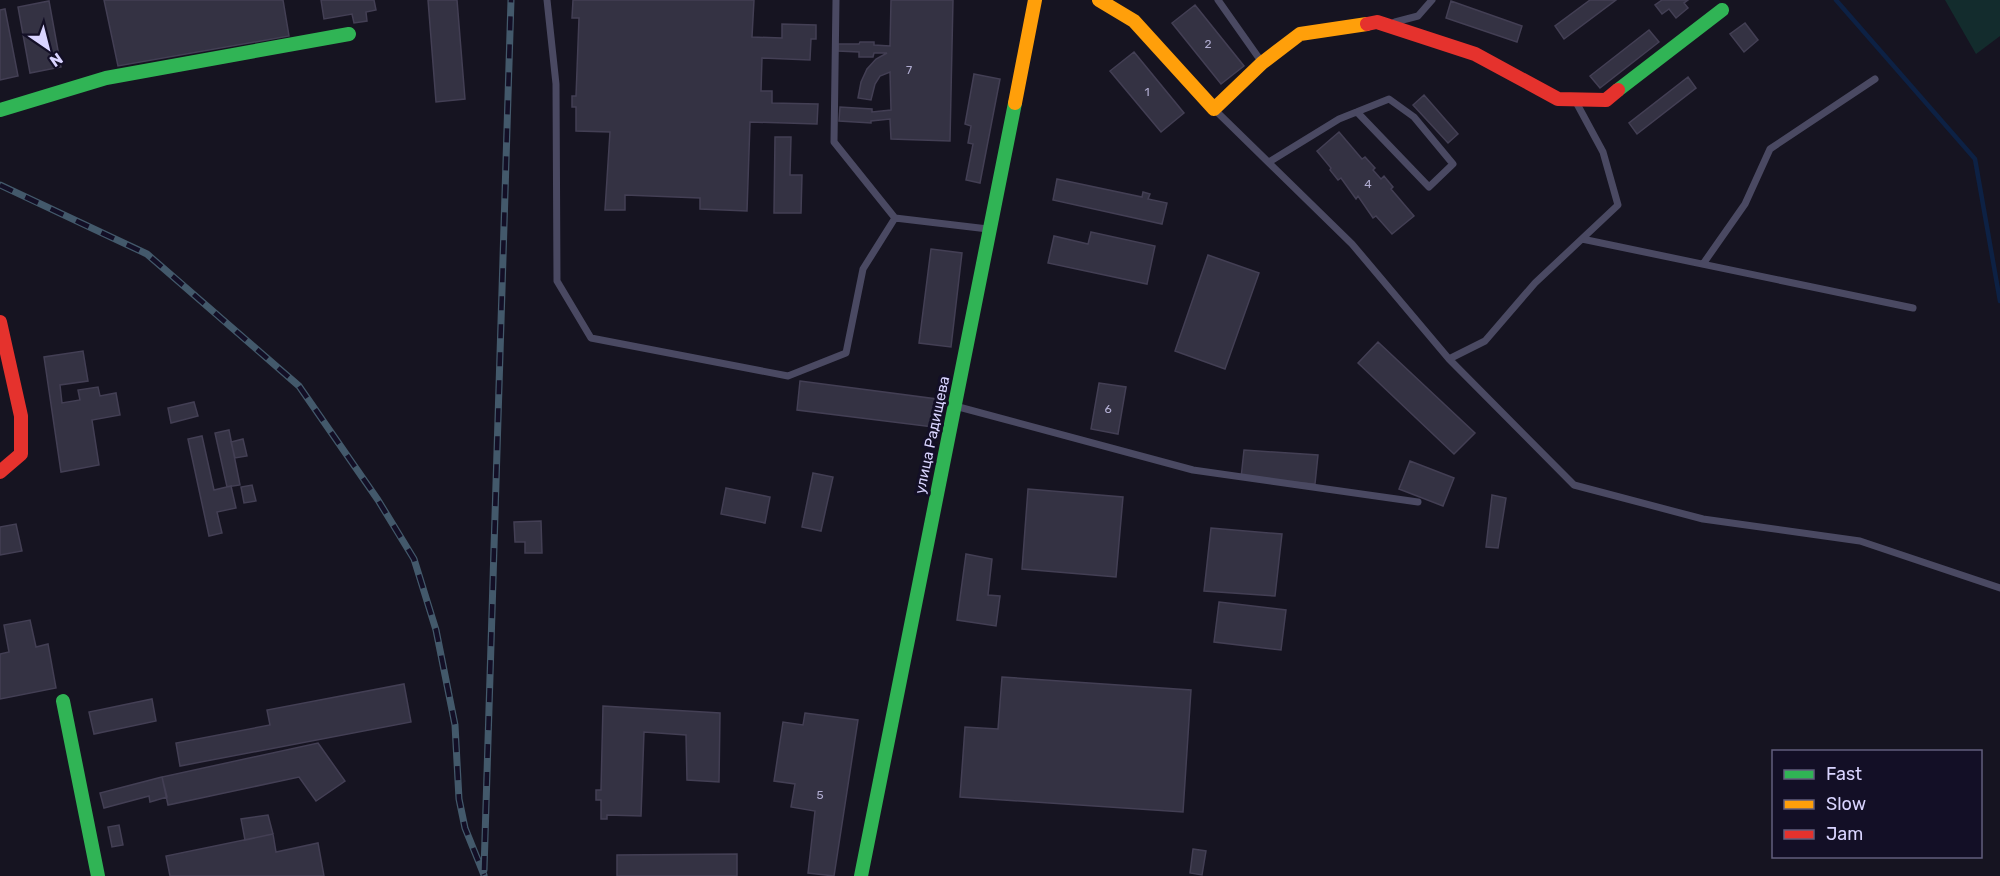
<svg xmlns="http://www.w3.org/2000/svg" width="2000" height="876" viewBox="0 0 2000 876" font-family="Rubik,sans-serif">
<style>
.green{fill:#132c2d}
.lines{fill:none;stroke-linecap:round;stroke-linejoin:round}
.stream{stroke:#0d2144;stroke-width:4.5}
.building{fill:#343243;stroke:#433f54;stroke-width:1.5}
.lane{stroke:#4a4962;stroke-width:7}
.fast{stroke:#30b455;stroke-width:14}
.slow{stroke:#ff9f0a;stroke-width:14}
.jam{stroke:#e5322d;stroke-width:14}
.rail-casing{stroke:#43596b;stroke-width:7}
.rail{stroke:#130f26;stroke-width:4.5;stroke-dasharray:14;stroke-linecap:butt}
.labels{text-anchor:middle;stroke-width:6;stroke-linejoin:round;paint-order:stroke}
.number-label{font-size:12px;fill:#b0acd0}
.street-label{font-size:15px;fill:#d9d4ff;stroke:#130f26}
</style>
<rect width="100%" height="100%" fill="#161421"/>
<path class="green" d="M 1945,0 L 2000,0 L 2000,36 L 1976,54 Z"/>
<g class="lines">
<path class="stream" d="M 1836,0 L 1975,159 L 2000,301"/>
</g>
<path class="building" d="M 104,0 L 283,0 L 289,36 L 118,66 Z
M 321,0 L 374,0 L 376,10 L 366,12 L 367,21 L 354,23 L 352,14 L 324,19 Z
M 428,0 L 457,0 L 465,99 L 436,102 Z
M 573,0 L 754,0 L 752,37 L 782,38 L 782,24 L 816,25 L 816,39 L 811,39 L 810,60 L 762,58 L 761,91 L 772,91 L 772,103 L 818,104 L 817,124 L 750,122 L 747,211 L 700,209 L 700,198 L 625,195 L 625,210 L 605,210 L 610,132 L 576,131 L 576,107 L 572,107 L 572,96 L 576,96 L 579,18 L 572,18 Z
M 891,0 L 953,0 L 950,141 L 891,139 L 890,119 L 871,121 L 871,123 L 839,121 L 840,107 L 872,109 L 872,112 L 891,110 L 890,72 L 880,76 L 875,84 L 871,100 L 858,98 L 861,82 L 867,69 L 876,59 L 887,53 L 874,53 L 873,57 L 859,57 L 859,52 L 838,51 L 838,44 L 859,44 L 860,42 L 874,42 L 874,45 L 890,46 Z
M 1590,0 L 1616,0 L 1564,39 L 1555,26 Z
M 1662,0 L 1688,0 L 1684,3 L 1688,8 L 1676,18 L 1669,9 L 1662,14 L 1655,5 Z
M 49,1 L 61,67 L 30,73 L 18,7 Z
M 1451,1 L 1522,26 L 1517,42 L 1446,18 Z
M 1195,5 L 1244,66 L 1221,84 L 1172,23 Z
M 5,9 L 18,76 L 0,80 L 0,10 Z
M 1745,23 L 1758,40 L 1744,52 L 1730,34 Z
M 1649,30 L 1659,42 L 1600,88 L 1590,76 Z
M 1134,52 L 1184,113 L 1161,132 L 1110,71 Z
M 974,74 L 1000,79 L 980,183 L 966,180 L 973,144 L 968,143 L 971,126 L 965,124 Z
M 1688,77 L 1696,88 L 1637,134 L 1629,123 Z
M 1424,95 L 1458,134 L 1448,143 L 1413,105 Z
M 1339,132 L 1362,159 L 1365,157 L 1375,168 L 1373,170 L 1381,179 L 1384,176 L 1393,187 L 1391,189 L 1414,216 L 1392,234 L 1376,216 L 1373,218 L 1358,196 L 1356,199 L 1341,178 L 1338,180 L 1330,170 L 1331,168 L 1317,151 Z
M 775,137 L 791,137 L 790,175 L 802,175 L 801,213 L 774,213 Z
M 1057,179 L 1142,197 L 1143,192 L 1150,194 L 1148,199 L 1167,203 L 1162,224 L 1053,200 Z
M 1091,232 L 1155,246 L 1147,284 L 1048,263 L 1054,236 L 1088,244 Z
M 931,249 L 962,253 L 951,347 L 919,343 Z
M 1208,255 L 1259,273 L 1225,369 L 1175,351 Z
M 1378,342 L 1475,433 L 1454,454 L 1358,363 Z
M 83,351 L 88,381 L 60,385 L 62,403 L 80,400 L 78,390 L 98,387 L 100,396 L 116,393 L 120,415 L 92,420 L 99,465 L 61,472 L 44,357 Z
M 800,381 L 937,399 L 933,427 L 797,410 Z
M 1099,383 L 1126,387 L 1118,434 L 1091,429 Z
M 194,402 L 198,416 L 171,423 L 168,408 Z
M 229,430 L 240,485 L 227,487 L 215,433 Z
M 202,436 L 214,490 L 231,486 L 236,508 L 217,512 L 222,533 L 209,536 L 188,439 Z
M 243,439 L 247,456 L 235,458 L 231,442 Z
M 1244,450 L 1318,455 L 1315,484 L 1241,478 Z
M 1410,461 L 1454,478 L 1443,506 L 1399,489 Z
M 813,473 L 833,477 L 821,531 L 802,527 Z
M 252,485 L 256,501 L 244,503 L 241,487 Z
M 726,488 L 770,497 L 765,523 L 721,514 Z
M 1028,489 L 1123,497 L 1116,577 L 1022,569 Z
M 1492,495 L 1506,498 L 1498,548 L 1486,547 Z
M 541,521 L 542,553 L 525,553 L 525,542 L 515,542 L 514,522 Z
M 16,524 L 22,551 L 0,555 L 0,527 Z
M 1211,528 L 1282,534 L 1275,596 L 1204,591 Z
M 966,554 L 992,559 L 988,595 L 1000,596 L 996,626 L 957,620 Z
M 1219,602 L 1286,610 L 1281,650 L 1214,642 Z
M 30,620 L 36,647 L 48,644 L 56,688 L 0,699 L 0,654 L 9,652 L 4,625 Z
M 1002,677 L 1191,690 L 1183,812 L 960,797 L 965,727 L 998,729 Z
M 404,684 L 411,722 L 180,766 L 176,743 L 270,725 L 267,710 Z
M 152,699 L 156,721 L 94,734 L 89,712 Z
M 603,706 L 720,713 L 719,782 L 687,780 L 686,735 L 644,732 L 641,816 L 607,815 L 607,819 L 601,819 L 601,800 L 596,800 L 596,790 L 601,790 Z
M 805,713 L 858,720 L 834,876 L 808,873 L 815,811 L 791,807 L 795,784 L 774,781 L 783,722 L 803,725 Z
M 318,743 L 345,781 L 316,801 L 299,777 L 168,805 L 162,777 Z
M 162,777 L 167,797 L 150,802 L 149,796 L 104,808 L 100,793 Z
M 268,815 L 273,834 L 245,840 L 241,819 Z
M 119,825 L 123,845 L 112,847 L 108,827 Z
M 273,834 L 276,852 L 318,843 L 324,876 L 170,876 L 166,856 Z
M 1193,849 L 1206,851 L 1202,875 L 1190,873 Z
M 737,854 L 737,876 L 617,876 L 617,855 Z"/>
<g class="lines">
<path class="lane" d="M 547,0 L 556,84 L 557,281 L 591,338 L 788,376 L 846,353 L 863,269 L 895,218 L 988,229
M 836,0 L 834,142 L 895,218
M 1218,0 L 1261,61
M 1395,22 L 1418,16 L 1432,0
M 1216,111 L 1352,244 L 1449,359 L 1574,485 L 1703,519 L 1860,541 L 2000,588
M 1269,162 L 1339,119 L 1389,99 L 1414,117 L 1453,164 L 1429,187 L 1357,112
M 1582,239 L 1913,308
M 1703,264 L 1745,204 L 1770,149 L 1875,79
M 1449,359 L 1485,341 L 1535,283 L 1618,205 L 1603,152 L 1576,102
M 955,406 L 1193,470 L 1418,502"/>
<path class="fast" d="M 1618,90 L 1722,10
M 0,110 L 106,78 L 349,34
M 63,701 L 98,876
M 861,876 L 1015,103"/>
<path class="slow" d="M 1099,0 L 1134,21 L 1214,109 L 1262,63 L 1300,34 L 1367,24
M 1015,103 L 1035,0"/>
<path class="jam" d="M 1367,24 L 1377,22 L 1475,54 L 1558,99 L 1606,100 L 1618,90
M 0,322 L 21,416 L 21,454 L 0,472"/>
<defs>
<path id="rail" d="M 0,185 L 147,254 L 299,386 L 378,500 L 414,559 L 436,630 L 455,725 L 459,799 L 465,828 L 484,875
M 484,870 L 511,0"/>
</defs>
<use href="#rail" class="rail-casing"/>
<use href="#rail" class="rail"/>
</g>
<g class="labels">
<g class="number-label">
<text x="1208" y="48">2</text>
<text x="909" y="74">7</text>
<text x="1147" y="96">1</text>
<text x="1368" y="188">4</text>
<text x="1108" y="413">6</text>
<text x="820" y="799">5</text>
</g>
<g class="street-label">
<text transform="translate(932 435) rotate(-78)" y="5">улица Радищева</text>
</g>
</g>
<rect x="1772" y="750" width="210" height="108" fill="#130f26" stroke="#625e7d" stroke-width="1.5"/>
<rect x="1784" y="770" width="30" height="9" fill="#30b455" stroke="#625e7d" stroke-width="1.5"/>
<text x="1826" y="780" font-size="18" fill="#d9d4ff">Fast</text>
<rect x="1784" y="800" width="30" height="9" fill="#ff9f0a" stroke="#625e7d" stroke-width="1.5"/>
<text x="1826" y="810" font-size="18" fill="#d9d4ff">Slow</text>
<rect x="1784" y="830" width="30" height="9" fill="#e5322d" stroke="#625e7d" stroke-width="1.5"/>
<text x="1826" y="840" font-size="18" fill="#d9d4ff">Jam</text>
<g transform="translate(48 48) rotate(145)" stroke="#130f26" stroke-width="4.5" paint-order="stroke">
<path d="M0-4.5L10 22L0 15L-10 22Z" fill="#d9d4ff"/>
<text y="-9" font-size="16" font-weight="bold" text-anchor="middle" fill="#d9d4ff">N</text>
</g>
</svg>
